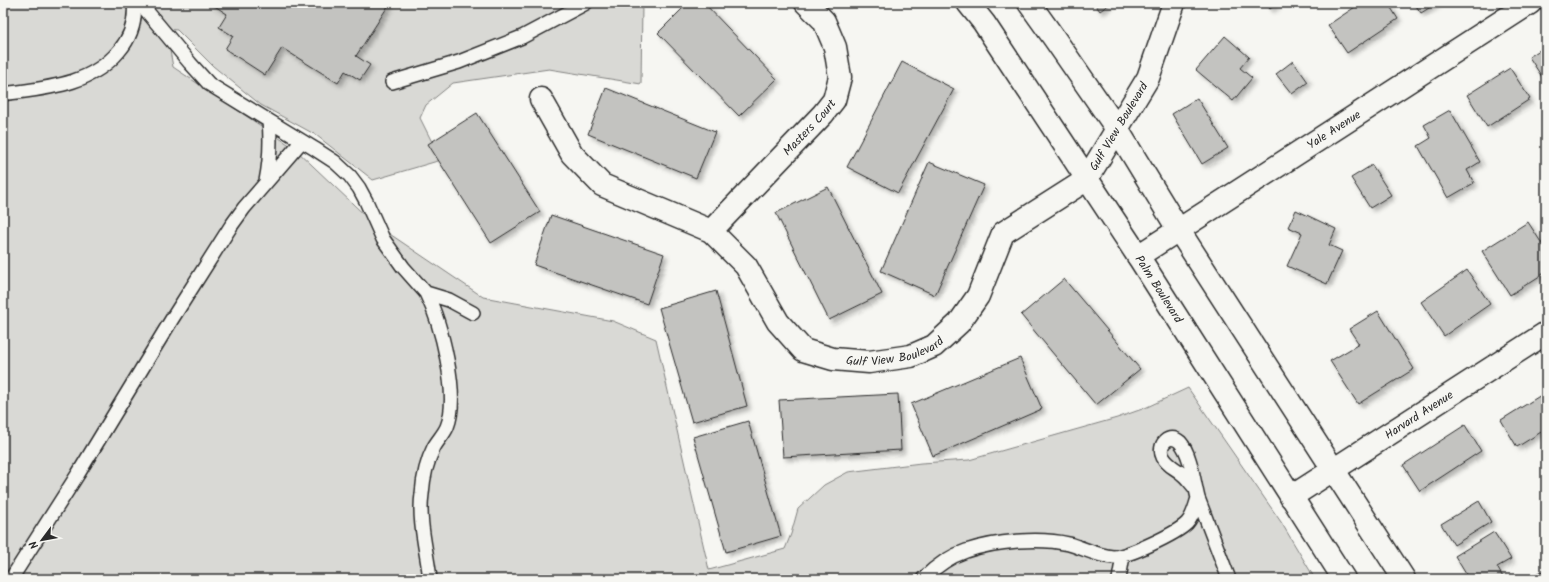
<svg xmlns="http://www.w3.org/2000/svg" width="1549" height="582" viewBox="0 0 1549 582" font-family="Kalam,sans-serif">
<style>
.green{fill:#d9d9d5;stroke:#828280}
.building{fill:#c3c3c0;stroke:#2b2b2b;filter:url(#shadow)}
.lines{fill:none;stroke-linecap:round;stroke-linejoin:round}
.service-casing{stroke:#2b2b2b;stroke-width:16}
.minor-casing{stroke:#2b2b2b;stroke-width:25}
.tertiary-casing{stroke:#2b2b2b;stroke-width:25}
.service{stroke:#f6f6f2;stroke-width:13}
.minor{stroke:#f6f6f2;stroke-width:22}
.tertiary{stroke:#f6f6f2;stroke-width:22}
.labels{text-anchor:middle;stroke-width:3.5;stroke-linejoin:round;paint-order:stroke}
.street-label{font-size:12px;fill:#2b2b2b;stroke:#f6f6f2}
</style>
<defs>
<filter id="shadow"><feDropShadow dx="3.5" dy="3.5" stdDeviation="2" flood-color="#0004"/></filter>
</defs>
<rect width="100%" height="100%" fill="#f6f6f2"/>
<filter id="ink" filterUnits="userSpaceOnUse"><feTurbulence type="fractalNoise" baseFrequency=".025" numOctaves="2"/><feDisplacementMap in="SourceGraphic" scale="8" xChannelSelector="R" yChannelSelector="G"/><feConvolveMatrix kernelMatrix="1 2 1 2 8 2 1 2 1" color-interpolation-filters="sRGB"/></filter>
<g filter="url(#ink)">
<path class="green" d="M 3,3 L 642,3 L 641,84 L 549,69 L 453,83 L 426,105 L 420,118 L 441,160 L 373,180 L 316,135 L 261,105 L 213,66 L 177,30 L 166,29 L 173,67 L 294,148 L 372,222 L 483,297 L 613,321 L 656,339 L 709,570 L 785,549 L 791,534 L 798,509 L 824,485 L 848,472 L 921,463 L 969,460 L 1117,418 L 1145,408 L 1188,388 L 1281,522 L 1315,579 L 3,579 Z"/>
<path class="building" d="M 210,3 L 390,3 L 356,56 L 370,65 L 360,80 L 345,71 L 338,83 L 282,48 L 265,75 L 225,49 L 233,36 L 219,27 L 227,14 Z
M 688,3 L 704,3 L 777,79 L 739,116 L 658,33 Z
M 1094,3 L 1111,3 L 1100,11 Z
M 1266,3 L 1278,3 L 1270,9 Z
M 1361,3 L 1388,3 L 1398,19 L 1347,53 L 1328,25 Z
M 1414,3 L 1437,3 L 1421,13 Z
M 1225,36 L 1249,57 L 1240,68 L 1252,78 L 1233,101 L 1196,70 Z
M 1546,46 L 1546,83 L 1529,57 Z
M 1293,61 L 1308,82 L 1292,94 L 1276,74 Z
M 902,62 L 954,89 L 898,193 L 847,167 Z
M 1510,68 L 1530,99 L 1487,127 L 1467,95 Z
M 606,88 L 715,132 L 696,178 L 588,134 Z
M 1197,98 L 1228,148 L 1202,164 L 1172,114 Z
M 1450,110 L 1480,162 L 1467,170 L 1474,183 L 1448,198 L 1418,146 L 1431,138 L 1424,125 Z
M 477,113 L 540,212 L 491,243 L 428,144 Z
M 929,162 L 984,185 L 935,295 L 881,271 Z
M 1372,165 L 1391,195 L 1370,208 L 1351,178 Z
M 828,187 L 882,294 L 829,320 L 776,213 Z
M 1296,210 L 1336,229 L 1329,245 L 1342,251 L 1327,284 L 1287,266 L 1302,233 L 1288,227 Z
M 551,215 L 664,254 L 647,304 L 534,265 Z
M 1528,222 L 1546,250 L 1546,272 L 1510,295 L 1482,251 Z
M 1467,270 L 1490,304 L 1444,336 L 1421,302 Z
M 1064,279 L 1140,369 L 1096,405 L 1021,315 Z
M 716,291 L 747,406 L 692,422 L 659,308 Z
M 1378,311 L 1414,369 L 1358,404 L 1330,361 L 1359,344 L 1349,329 Z
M 1020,358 L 1042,409 L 933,456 L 911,404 Z
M 1546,392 L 1546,429 L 1517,447 L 1501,420 Z
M 898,394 L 901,450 L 783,457 L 779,400 Z
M 748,421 L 781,536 L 726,552 L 693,437 Z
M 1465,425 L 1481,451 L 1420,491 L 1403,465 Z
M 1479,501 L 1491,522 L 1454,545 L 1441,524 Z
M 1494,532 L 1511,559 L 1497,567 L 1504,579 L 1469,579 L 1455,556 Z
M 1541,571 L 1546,579 L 1528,579 Z"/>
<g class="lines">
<defs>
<path id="service" d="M 140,3 L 190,63 L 209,84 L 315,149 L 335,162 L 350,176 L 359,188 L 366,201 L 383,239 L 403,267 L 426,293 L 449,300 L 473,313
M 392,82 L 459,62 L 522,37 L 586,3
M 3,94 C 45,88 90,86 119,51 C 131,37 136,22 134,3
M 266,181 C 270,161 271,142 269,121
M 426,293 C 441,323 460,395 447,427 C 444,434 438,440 434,447 C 427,461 423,479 422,494 C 418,521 427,552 430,579
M 1196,489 C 1191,484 1187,477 1181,473 C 1174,467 1168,466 1163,457 C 1157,445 1169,432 1180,442 C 1191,454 1194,483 1198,498
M 11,579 L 78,474 L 172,319 L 231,226 L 244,208 L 302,141
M 923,579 C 935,567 951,556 966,551 C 995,541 1040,537 1069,544 C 1083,548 1098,556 1113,557 C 1127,557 1176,534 1187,523 C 1193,517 1195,507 1198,498 L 1229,579
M 1119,579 L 1123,556"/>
<g id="minor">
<path id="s1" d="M 541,99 L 572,154 L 602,185 L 711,231 L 746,266 L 778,322 L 803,350 L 833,359 L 869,362 L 911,356 L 934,346 L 959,323 L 978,296 L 1003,233 L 1086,180 L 1148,78 L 1174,3"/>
<path id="s2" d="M 711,231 L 823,114 L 834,100 L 840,77 L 835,47 L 824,21 L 806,3"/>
<path id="s3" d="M 1138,256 L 1530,3"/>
<path id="s4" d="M 1291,497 L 1546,333"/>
</g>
<g id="tertiary">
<path id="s5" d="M 968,3 L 984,23 L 1138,256 L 1344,579"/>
<path d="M 1029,3 L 1054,38 L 1117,129 L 1178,229 L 1404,579"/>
</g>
</defs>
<use href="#service" class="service-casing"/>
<use href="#minor" class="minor-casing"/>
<use href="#tertiary" class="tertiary-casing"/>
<use href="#service" class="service"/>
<use href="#minor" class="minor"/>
<use href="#tertiary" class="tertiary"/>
</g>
</g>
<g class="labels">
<g class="street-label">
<text dy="4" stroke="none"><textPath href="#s2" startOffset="143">Masters Court</textPath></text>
<text dy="4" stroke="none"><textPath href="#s1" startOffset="807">Gulf View Boulevard</textPath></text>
<text dy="4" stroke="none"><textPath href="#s3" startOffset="233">Yale Avenue</textPath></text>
<text dy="4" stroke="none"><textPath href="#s5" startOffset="344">Palm Boulevard</textPath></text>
<text dy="4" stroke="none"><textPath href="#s1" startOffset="471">Gulf View Boulevard</textPath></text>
<text dy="4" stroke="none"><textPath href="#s4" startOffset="152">Harvard Avenue</textPath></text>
</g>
</g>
<rect width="1549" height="582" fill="none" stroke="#f6f6f2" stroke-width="16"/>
<rect x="8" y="8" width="1533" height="566" fill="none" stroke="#2b2b2b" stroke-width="1.5" filter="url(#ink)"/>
<g transform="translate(42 540) rotate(238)" stroke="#f6f6f2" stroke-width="3" paint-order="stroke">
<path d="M0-3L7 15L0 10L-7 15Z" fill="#2b2b2b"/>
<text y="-6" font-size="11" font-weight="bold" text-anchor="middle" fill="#2b2b2b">N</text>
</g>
</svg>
